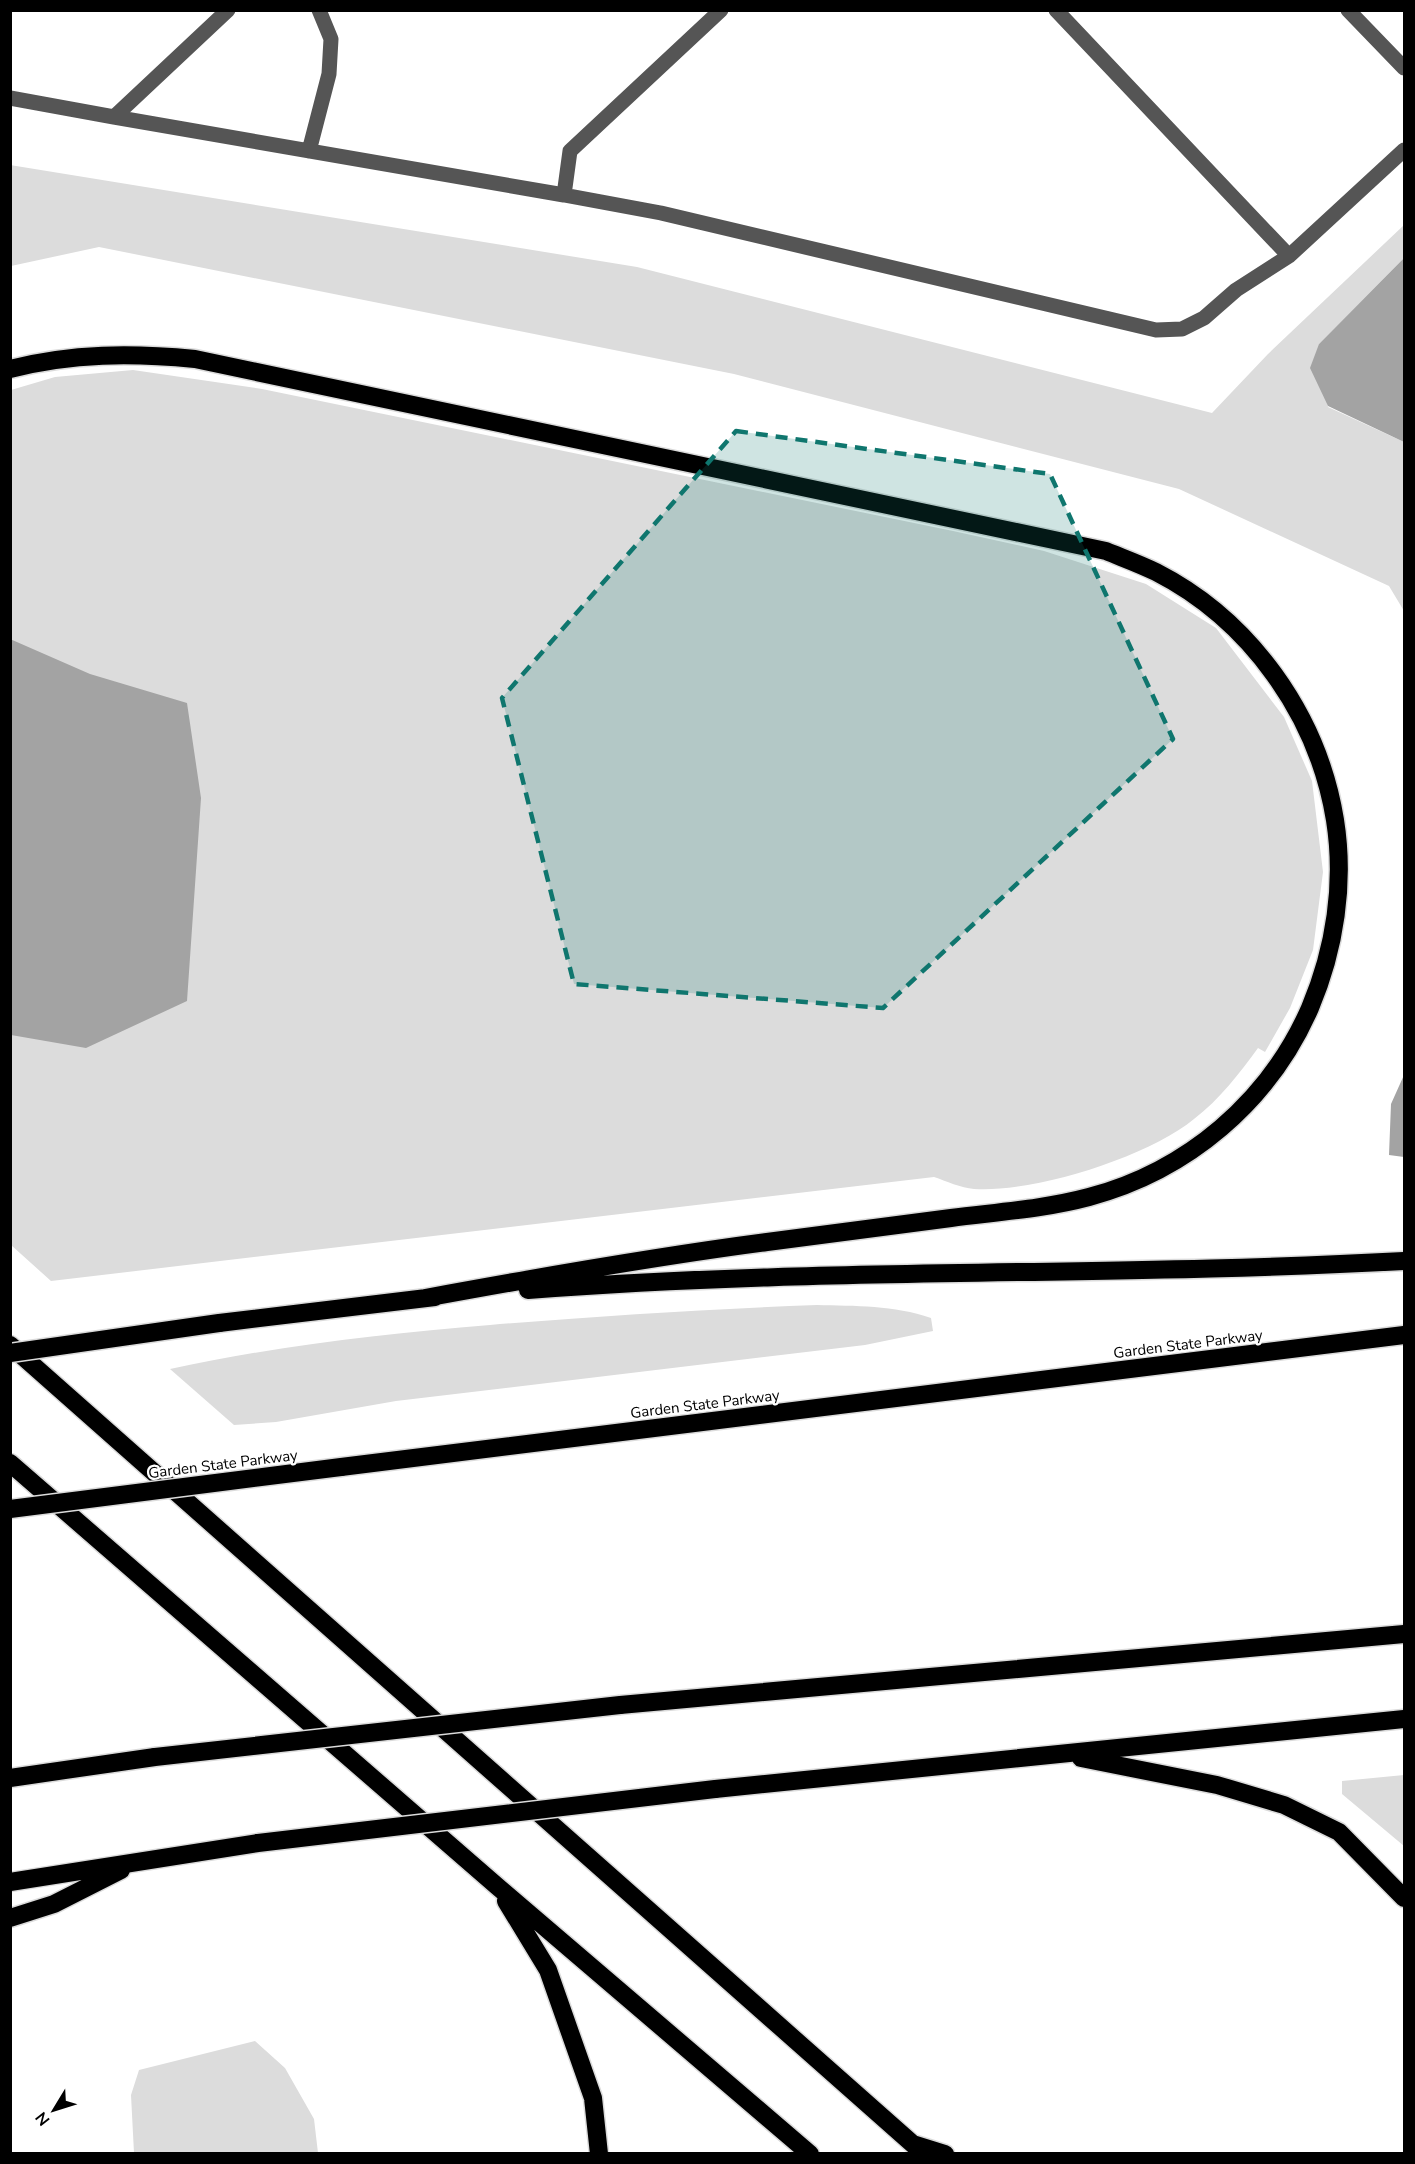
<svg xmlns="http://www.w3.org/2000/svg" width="1415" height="2164" viewBox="0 0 1415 2164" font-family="'Nunito Sans',sans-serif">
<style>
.green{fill:#dcdcdc}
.water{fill:#a3a3a3}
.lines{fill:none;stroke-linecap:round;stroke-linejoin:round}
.highway-casing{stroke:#dbdbdb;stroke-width:21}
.minor{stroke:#555;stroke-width:15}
.highway{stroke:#000;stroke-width:18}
.highway-bridge-casing{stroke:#dbdbdb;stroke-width:21;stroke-linecap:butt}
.highway-bridge{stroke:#000;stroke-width:18}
.marked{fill:#0f766e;fill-opacity:0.2;stroke:#0f766e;stroke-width:4.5;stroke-dasharray:12 8;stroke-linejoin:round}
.labels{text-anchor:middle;stroke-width:4.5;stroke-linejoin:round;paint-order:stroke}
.street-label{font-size:15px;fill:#000;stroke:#fff}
</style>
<rect width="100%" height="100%" fill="#fff"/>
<path class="green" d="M 10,165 L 637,267 L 1212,413 L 1268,354 L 1404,225 L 1404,258 L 1319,344 L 1328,407 L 1404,442 L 1404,611 L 1389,586 L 1179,489 L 734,374 L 99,247 L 11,266 Z
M 133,370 L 262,389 L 953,531 L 1044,551 L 1146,584 L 1216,628 L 1284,717 L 1312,781 L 1323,872 L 1313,950 L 1290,1008 L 1265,1052 L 1258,1048 C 1239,1074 1220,1099 1194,1119 C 1148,1157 1034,1193 974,1189 C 961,1188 946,1181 934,1177 L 51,1281 L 11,1245 L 11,390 L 55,377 Z
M 817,1305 C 855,1306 894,1305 931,1318 L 933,1331 L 865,1345 L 396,1401 L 276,1422 L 234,1425 L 170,1369 C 275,1346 383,1334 490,1325 C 599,1316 707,1309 817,1305 Z
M 1404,1775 L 1404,1846 L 1342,1794 L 1342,1781 Z
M 255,2041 L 285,2068 L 314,2119 L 318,2153 L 134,2153 L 131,2095 L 139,2070 Z"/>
<path class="water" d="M 1404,258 L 1404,442 L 1328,406 L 1310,368 L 1319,344 Z
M 10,639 L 90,674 L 187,703 L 201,798 L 187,1001 L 86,1048 L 11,1035 Z
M 1404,1075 L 1404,1157 L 1389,1155 L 1391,1104 Z"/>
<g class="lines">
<defs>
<path id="highway" d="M 10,369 C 73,353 132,353 195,359 L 1106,551 C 1123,558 1140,564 1156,572 C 1250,620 1318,715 1335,820 C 1345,883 1335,949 1310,1008 C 1269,1102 1187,1171 1089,1197 C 1044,1209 997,1212 951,1218 C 890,1226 829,1234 767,1242 C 652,1257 539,1277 425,1298
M 528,1290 C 820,1267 1112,1277 1404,1261
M 219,1323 L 435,1297
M 10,1345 L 924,2154
M 10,1463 L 498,1887 L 810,2154
M 341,1467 L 1404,1335
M 620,1705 L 1404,1634
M 1081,1758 L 1217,1785 L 1284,1805 L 1339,1832 L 1404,1898
M 10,1778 L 155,1757
M 715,1789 L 1404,1719
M 10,1882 L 258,1843
M 506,1901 L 548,1970 L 593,2098 L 599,2154
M 10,1918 L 54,1904 L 121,1870
M 913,2144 L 945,2154"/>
</defs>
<use href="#highway" class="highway-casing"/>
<path class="minor" d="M 1056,10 L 1289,256
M 1348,10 L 1404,68
M 10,98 L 114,117 L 228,10
M 114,117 L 564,195 L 570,151 L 721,10
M 309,151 L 329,74 L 331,39 L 319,10
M 564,195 L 661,213 L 1156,330 L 1182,329 L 1204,318 L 1236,290 L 1289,256 L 1404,150"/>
<use href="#highway" class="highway"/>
<defs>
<path id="highway-bridge" d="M 10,1353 L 219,1323
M 10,1509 L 341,1467
M 155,1757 L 620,1705
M 258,1843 L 715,1789"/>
</defs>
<use href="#highway-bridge" class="highway-bridge-casing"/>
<use href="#highway-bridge" class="highway-bridge"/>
</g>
<path class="marked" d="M 736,431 L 1050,474 L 1173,739 L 883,1008 L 574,984 L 502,698 Z"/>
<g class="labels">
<g class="street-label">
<text transform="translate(1188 1344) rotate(-7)" y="5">Garden State Parkway</text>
<text transform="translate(705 1404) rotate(-7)" y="5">Garden State Parkway</text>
<text transform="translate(223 1464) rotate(-7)" y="5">Garden State Parkway</text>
</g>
</g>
<rect width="1415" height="2164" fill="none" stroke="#000000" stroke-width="24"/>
<g transform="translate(54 2110) rotate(232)" stroke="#ffffff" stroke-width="4.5" paint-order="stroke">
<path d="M0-4.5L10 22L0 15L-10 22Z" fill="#000000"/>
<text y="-9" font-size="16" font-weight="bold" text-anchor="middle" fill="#000000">N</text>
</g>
</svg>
